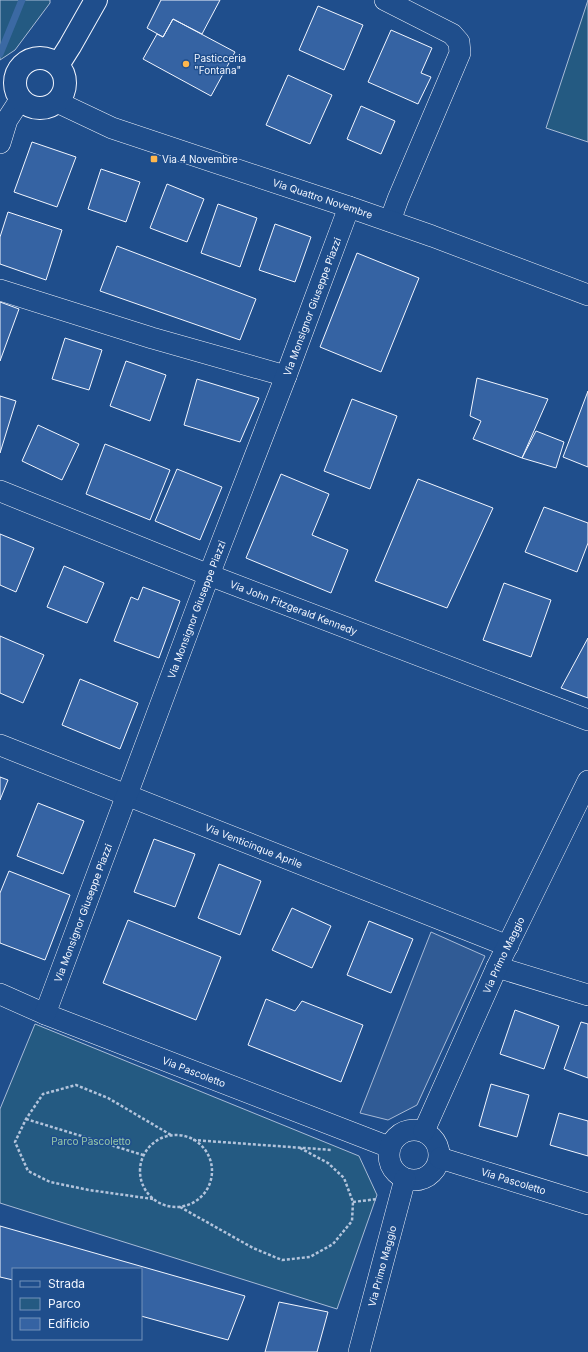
<svg xmlns="http://www.w3.org/2000/svg" width="588" height="1352" viewBox="0 0 588 1352" font-family="Inter,sans-serif">
<style>
.green{fill:#245a82;stroke:#a8bbd7}
.parking{fill:#305b95;stroke:#a8bbd7}
.lines{fill:none;stroke-linecap:round;stroke-linejoin:round}
.stream{stroke:#3b69a3;stroke-width:7}
.building{fill:#3563a3;stroke:#f2f6ff}
.minor-casing{stroke:#f2f6ff;stroke-width:22}
.tertiary-casing{stroke:#f2f6ff;stroke-width:24}
.path{stroke:#b3c4dc;stroke-width:2.5;stroke-dasharray:3 2;stroke-linecap:butt}
.minor{stroke:#1f4e8c;stroke-width:21}
.tertiary{stroke:#1f4e8c;stroke-width:22}
.poi-dot{fill:#ffb74d;stroke:#1f4e8c;stroke-width:1.5}
.labels{text-anchor:middle;stroke-width:3;stroke-linejoin:round;paint-order:stroke}
.poi-label{font-size:10px;fill:#f2f6ff;stroke:#1f4e8c;text-anchor:start}
.street-label{font-size:10px;fill:#f2f6ff;stroke:#1f4e8c}
.park-label{font-size:10px;fill:#97c8a6;stroke:#1f4e8c}
</style>
<rect width="100%" height="100%" fill="#1f4e8c"/>
<path class="green" d="M 0,0 L 50,0 L 50,3 L 15,50 L 0,60 Z
M 588,0 L 588,142 L 546,128 Z
M 35,1024 L 359,1156 L 377,1195 L 337,1309 L 0,1203 L 0,1109 Z"/>
<path class="parking" d="M 431,932 L 485,956 L 417,1105 L 388,1120 L 360,1113 Z"/>
<g class="lines">
<path class="stream" d="M 0,54 L 22,0"/>
</g>
<path class="building" d="M 161,0 L 220,0 L 202,34 L 173,19 L 163,37 L 147,28 Z
M 318,6 L 363,25 L 344,70 L 299,50 Z
M 173,19 L 235,52 L 211,96 L 143,59 L 157,34 L 163,37 Z
M 391,30 L 432,48 L 421,73 L 431,77 L 418,104 L 368,82 Z
M 288,75 L 332,95 L 310,144 L 266,125 Z
M 361,106 L 395,121 L 381,154 L 347,139 Z
M 32,142 L 76,157 L 57,207 L 14,192 Z
M 101,169 L 140,182 L 126,222 L 88,209 Z
M 167,184 L 204,199 L 187,242 L 150,228 Z
M 218,204 L 257,218 L 240,267 L 201,253 Z
M 8,212 L 62,230 L 46,280 L 0,264 L 0,237 Z
M 275,224 L 311,237 L 295,282 L 259,270 Z
M 117,246 L 256,299 L 240,340 L 100,291 Z
M 357,253 L 419,278 L 381,372 L 320,347 Z
M 0,302 L 19,309 L 0,361 Z
M 65,338 L 102,350 L 89,390 L 52,379 Z
M 126,361 L 166,375 L 150,421 L 110,406 Z
M 477,378 L 548,399 L 522,458 L 473,439 L 481,421 L 470,416 Z
M 197,379 L 259,398 L 240,442 L 184,425 Z
M 588,391 L 588,467 L 563,457 Z
M 0,396 L 16,401 L 0,453 Z
M 352,399 L 397,416 L 370,489 L 324,471 Z
M 38,425 L 79,444 L 62,480 L 22,461 Z
M 536,431 L 564,442 L 556,468 L 522,458 Z
M 105,444 L 170,470 L 150,520 L 86,494 Z
M 177,469 L 222,487 L 200,540 L 155,521 Z
M 281,474 L 329,494 L 312,535 L 348,550 L 331,593 L 246,558 Z
M 418,479 L 493,508 L 447,608 L 375,581 Z
M 544,507 L 588,523 L 588,543 L 577,572 L 525,552 Z
M 0,534 L 34,548 L 16,592 L 0,585 Z
M 64,566 L 104,583 L 87,623 L 47,607 Z
M 504,583 L 551,600 L 531,657 L 483,640 Z
M 143,587 L 180,601 L 159,658 L 114,641 L 131,597 L 138,600 Z
M 0,636 L 44,655 L 23,703 L 0,693 Z
M 588,638 L 588,698 L 561,688 Z
M 80,679 L 138,703 L 120,749 L 62,725 Z
M 0,777 L 8,780 L 0,800 Z
M 38,803 L 84,821 L 63,874 L 17,856 Z
M 154,839 L 195,854 L 175,907 L 134,892 Z
M 219,864 L 261,881 L 240,935 L 198,918 Z
M 9,871 L 70,895 L 45,960 L 0,943 L 0,893 Z
M 292,908 L 331,926 L 312,968 L 272,950 Z
M 128,920 L 221,957 L 196,1020 L 103,983 Z
M 369,921 L 413,939 L 391,993 L 347,975 Z
M 266,999 L 295,1011 L 302,1001 L 363,1025 L 341,1082 L 248,1045 Z
M 515,1010 L 559,1026 L 544,1069 L 500,1054 Z
M 581,1022 L 588,1024 L 588,1078 L 564,1069 Z
M 491,1084 L 529,1095 L 517,1137 L 479,1126 Z
M 559,1113 L 588,1121 L 588,1156 L 550,1145 Z
M 0,1226 L 245,1296 L 228,1340 L 141,1316 L 141,1269 L 13,1269 L 13,1280 L 0,1277 Z
M 279,1302 L 328,1312 L 317,1352 L 265,1352 Z"/>
<g class="lines">
<defs>
<g id="minor">
<path d="M 385,0 L 452,34 L 459,42 L 460,53 L 398,199 L 390,221"/>
<path id="s1" d="M 57,102 L 112,128 L 349,207 L 432,236 L 588,295"/>
<path d="M 0,143 L 7,120 L 20,100"/>
<path d="M 0,290 L 152,338 L 286,376"/>
<path id="s2" d="M 0,491 L 209,575 L 588,720"/>
<path id="s3" d="M 0,745 L 508,946"/>
<path d="M 497,967 L 588,995"/>
<path id="s4" d="M 0,994 L 45,1014 L 389,1147"/>
<path id="s5" d="M 45,1014 L 209,575 L 286,376 L 349,207"/>
<circle cx="414" cy="1155" r="25"/>
<path id="s6" d="M 424,1131 L 497,967 L 588,781"/>
<path id="s7" d="M 440,1158 L 588,1204"/>
<path id="s8" d="M 359,1352 L 405,1179"/>
</g>
<path id="tertiary" d="M15 83a25 25 0 1 1 50 0a25 25 0 1 1-50 0Z
M 58,65 L 70,46 L 96,0"/>
</defs>
<use href="#minor" class="minor-casing"/>
<use href="#tertiary" class="tertiary-casing"/>
<path class="path" d="M 26,1119 L 143,1155
M140 1171a36 36 0 1 1 72 0a36 36 0 1 1-72 0Z
M 193,1140 L 332,1150
M 153,1199 L 89,1190 L 50,1182 L 28,1171 L 15,1142 L 26,1119 L 43,1094 L 76,1085 L 108,1098 L 171,1135
M 353,1202 L 377,1199
M 180,1207 L 253,1248 L 282,1260 L 310,1257 L 333,1244 L 352,1221 L 353,1202 L 344,1178 L 328,1163 L 300,1148"/>
<use href="#minor" class="minor"/>
<use href="#tertiary" class="tertiary"/>
</g>
<g class="poi-dot">
<circle cx="186" cy="64" r="4"/>
<rect x="150" y="155" width="8" height="8" rx="2"/>
</g>
<g class="labels">
<g class="poi-label">
<text x="194" y="62">Pasticceria<tspan x="194" dy="12">"Fontana"</tspan></text>
<text x="162" y="163">Via 4 Novembre</text>
</g>
<g class="street-label">
<text dy="4" stroke="none"><textPath href="#s1" startOffset="283">Via Quattro Novembre</textPath></text>
<text dy="4" stroke="none"><textPath href="#s5" startOffset="756">Via Monsignor Giuseppe Piazzi</textPath></text>
<text dy="4" stroke="none"><textPath href="#s2" startOffset="316">Via John Fitzgerald Kennedy</textPath></text>
<text dy="4" stroke="none"><textPath href="#s5" startOffset="432">Via Monsignor Giuseppe Piazzi</textPath></text>
<text dy="4" stroke="none"><textPath href="#s3" startOffset="273">Via Venticinque Aprile</textPath></text>
<text dy="4" stroke="none"><textPath href="#s5" startOffset="108">Via Monsignor Giuseppe Piazzi</textPath></text>
<text dy="4" stroke="none"><textPath href="#s6" startOffset="193">Via Primo Maggio</textPath></text>
<text dy="4" stroke="none"><textPath href="#s4" startOffset="209">Via Pascoletto</textPath></text>
<text dy="4" stroke="none"><textPath href="#s7" startOffset="77">Via Pascoletto</textPath></text>
<text dy="4" stroke="none"><textPath href="#s8" startOffset="89">Via Primo Maggio</textPath></text>
</g>
<g class="park-label">
<text x="91" y="1145">Parco Pascoletto</text>
</g>
</g>
<rect x="12" y="1268" width="130" height="72" fill="#1f4e8c" stroke="#7391ba"/>
<rect x="20" y="1281" width="20" height="6" fill="#1f4e8c" stroke="#7391ba"/>
<text x="48" y="1288" font-size="12" fill="#f2f6ff">Strada</text>
<rect x="20" y="1298" width="20" height="12" fill="#245a82" stroke="#7391ba"/>
<text x="48" y="1308" font-size="12" fill="#f2f6ff">Parco</text>
<rect x="20" y="1318" width="20" height="12" fill="#3563a3" stroke="#7391ba"/>
<text x="48" y="1328" font-size="12" fill="#f2f6ff">Edificio</text>
</svg>
